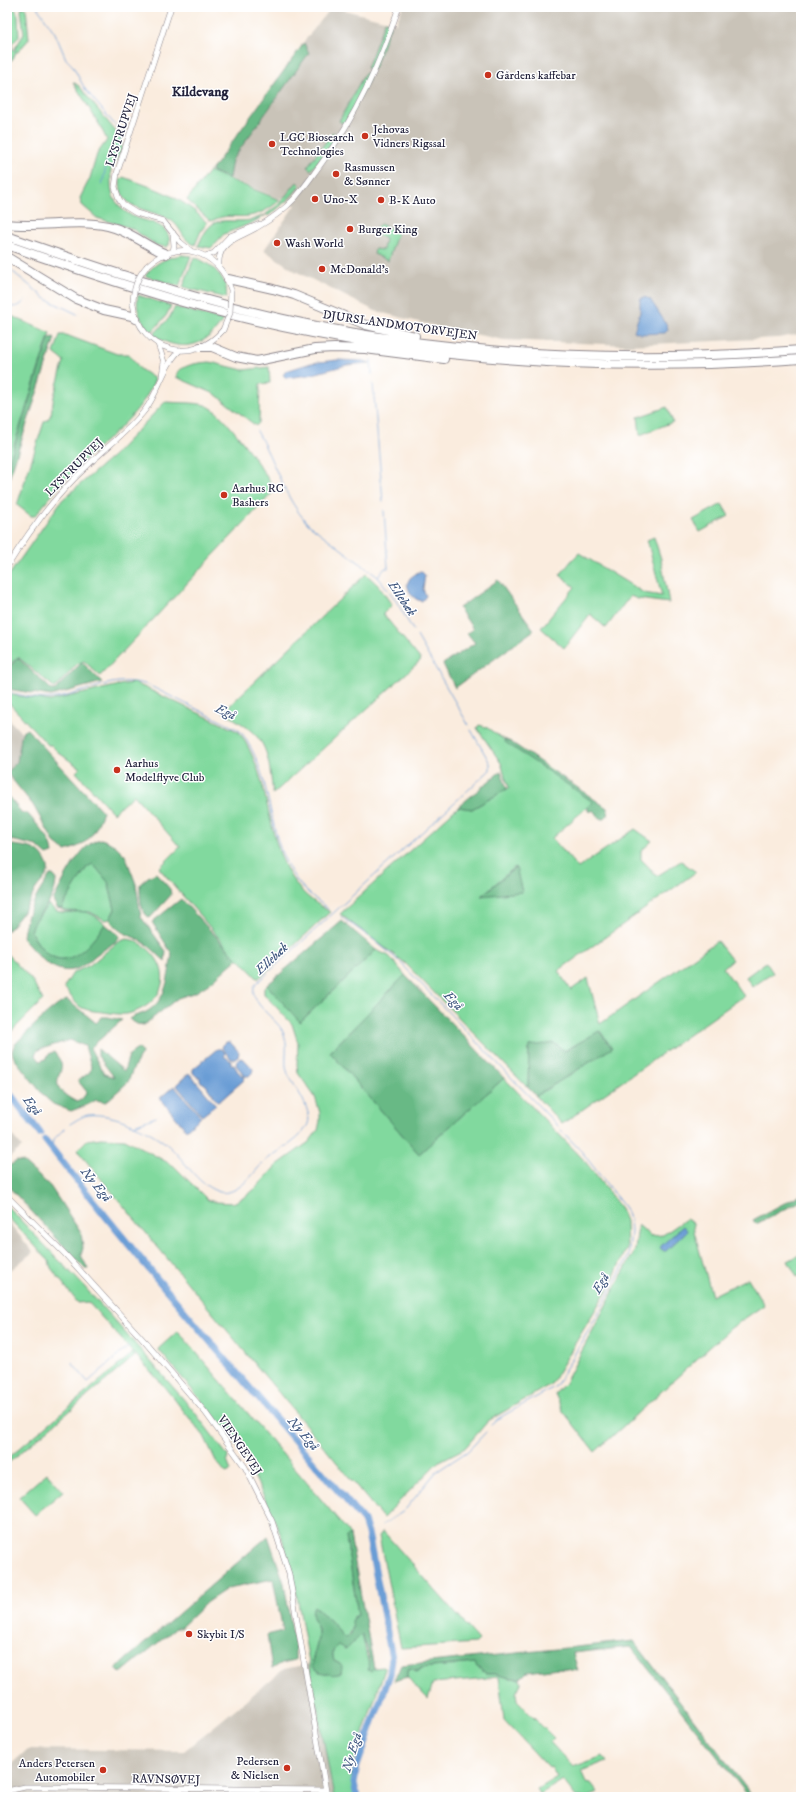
<svg xmlns="http://www.w3.org/2000/svg" width="808" height="1804" viewBox="0 0 808 1804" font-family="'IM FELL DW Pica',serif">
<style>
.industrial{fill:#c9c3b8}
.green{fill:#81d99e;stroke:#527e6c;fill-rule:evenodd}
.forest{fill:#68b985;stroke:#456e60;fill-rule:evenodd}
.water{fill:#6a9dd5;stroke:#466088}
.lines{fill:none;stroke-linecap:round;stroke-linejoin:round}
.stream{stroke:#6a9dd5;stroke-width:1}
.river{stroke:#6a9dd5;stroke-width:7}
.tertiary-casing{stroke:#8e878c;stroke-width:6}
.motorway-casing{stroke:#8e878c;stroke-width:10}
.tertiary{stroke:#fff;stroke-width:5}
.motorway{stroke:#fff;stroke-width:8}
.tertiary-bridge-casing{stroke:#8e878c;stroke-width:6;stroke-linecap:butt}
.tertiary-bridge{stroke:#fff;stroke-width:5}
.poi-dot{fill:#c8321e;stroke:#fff;stroke-width:1.5}
.labels{text-anchor:middle;stroke-width:3;stroke-linejoin:round;paint-order:stroke}
.poi-label{font-size:12px;fill:#22223b;stroke:#fff;text-anchor:start}
.street-label{font-size:12px;fill:#22223b;stroke:#fff}
.water-label{font-size:13px;font-style:italic;fill:#425980;stroke:#fff}
.quarter-label{font-size:14px;font-weight:bold;fill:#22223b;stroke:#fff}
</style>
<rect width="100%" height="100%" fill="#fff"/>
<filter id="ink" filterUnits="userSpaceOnUse"><feTurbulence type="fractalNoise" baseFrequency=".025" numOctaves="2"/><feDisplacementMap in="SourceGraphic" scale="8" xChannelSelector="R" yChannelSelector="G"/><feConvolveMatrix kernelMatrix="1 2 1 2 8 2 1 2 1" color-interpolation-filters="sRGB"/></filter>
<filter id="wash" filterUnits="userSpaceOnUse"><feTurbulence type="fractalNoise" baseFrequency=".012" numOctaves="4" result="noise"/><feDisplacementMap in="SourceGraphic" scale="16" xChannelSelector="R" yChannelSelector="G"/><feGaussianBlur stdDeviation="0.9" result="paint"/><feColorMatrix in="noise" values="0 0 0 0 0 0 0 0 0 0 0 0 0 0 0 0 0 1.4 0 .05"/><feComposite in="paint" operator="in"/></filter>
<g filter="url(#wash)">
<rect width="100%" height="100%" fill="#faecde"/>
<path class="industrial" d="M 332,7 L 396,23 L 403,7 L 801,7 L 801,334 L 778,338 L 629,345 L 504,340 L 438,327 L 375,311 L 295,271 L 264,250 L 295,205 L 229,178 L 232,160 L 308,54 L 301,45 Z
M 7,717 L 23,735 L 17,762 L 7,773 Z
M 7,1129 L 22,1147 L 7,1160 Z
M 7,1220 L 33,1252 L 7,1273 Z
M 309,1664 L 334,1797 L 7,1797 L 7,1768 L 28,1749 L 184,1751 L 284,1669 Z"/>
<path class="green" d="M 7,7 L 14,7 L 18,15 L 19,37 L 12,44 L 12,48 L 15,51 L 15,48 L 24,34 L 21,11 L 22,7 L 26,8 L 29,39 L 18,52 L 16,52 L 13,59 L 7,63 Z
M 385,21 L 388,22 L 390,26 L 374,69 L 367,68 Z
M 365,73 L 368,74 L 369,79 L 349,117 L 344,124 L 339,121 Z
M 73,82 L 79,86 L 117,133 C 119,137 122,141 122,144 C 122,154 114,161 111,170 C 110,173 111,176 111,179 C 111,189 111,196 118,204 C 121,209 127,213 132,216 C 145,222 173,223 169,245 L 166,247 L 156,245 L 131,228 L 97,218 L 82,205 L 80,198 L 90,178 L 97,154 L 107,140 L 99,124 Z
M 333,132 L 336,135 L 335,140 L 311,170 L 307,167 Z
M 209,171 L 280,200 C 271,208 261,214 249,216 C 234,218 226,213 212,221 L 209,220 L 187,200 Z
M 123,177 C 154,188 184,197 207,223 L 201,231 L 195,245 C 182,241 182,228 172,221 C 151,207 119,213 120,180 Z
M 297,182 L 300,185 C 291,198 280,207 268,216 L 266,214 L 278,205 Z
M 266,215 L 252,223 L 224,234 L 211,248 L 198,246 C 213,211 222,224 251,220 C 256,219 261,216 266,215 Z
M 380,224 L 398,231 L 388,261 L 374,254 L 375,249 L 383,250 L 385,239 L 375,233 L 376,228 Z
M 182,255 L 191,256 L 179,286 L 145,276 C 154,263 167,257 182,255 Z
M 194,257 C 210,263 230,278 226,298 L 183,287 Z
M 138,295 L 171,306 L 166,316 L 151,333 C 141,322 135,310 138,295 Z
M 175,307 L 223,320 C 206,348 180,353 153,335 L 169,318 Z
M 7,314 L 50,333 L 7,468 Z
M 60,335 L 66,335 L 117,354 L 129,354 L 140,369 L 155,379 C 142,412 115,432 90,455 C 70,474 52,494 35,516 L 31,516 L 17,505 L 44,422 L 49,418 L 51,414 L 54,396 L 64,361 L 54,353 Z
M 210,362 L 243,370 L 269,367 L 270,383 L 260,384 L 259,423 L 256,426 L 215,394 L 176,377 L 178,371 C 188,364 197,363 210,362 Z
M 165,402 C 178,403 192,402 205,405 C 224,410 264,472 275,490 L 100,676 L 84,661 L 77,664 L 55,688 L 18,657 L 7,667 L 7,578 L 62,500 L 113,456 Z
M 667,407 L 673,422 L 640,435 L 638,417 Z
M 722,504 L 729,516 L 700,532 L 693,520 Z
M 654,537 L 661,559 L 669,603 L 638,599 L 630,596 L 606,628 L 590,614 L 564,648 L 541,628 L 575,587 L 560,575 L 572,560 L 579,553 L 644,593 L 662,596 L 647,540 Z
M 366,574 L 378,585 L 392,605 L 383,614 L 421,660 L 273,794 C 267,744 267,738 223,712 Z
M 135,683 L 239,732 C 247,743 253,756 258,770 C 271,808 273,863 303,892 C 310,900 321,906 330,912 L 258,979 L 239,959 L 237,959 L 159,868 L 180,847 L 134,795 L 113,813 L 76,772 L 80,768 L 59,753 L 51,745 L 48,745 L 7,701 L 7,694 L 50,701 L 124,684 Z
M 479,725 L 486,727 L 593,802 L 552,838 L 578,868 L 635,829 L 652,841 L 641,851 L 641,859 L 657,876 L 681,861 L 696,872 L 558,971 L 571,990 L 588,978 L 600,1024 L 717,941 L 732,960 L 723,968 L 744,996 L 562,1124 L 536,1096 L 612,1048 L 600,1031 L 564,1051 L 529,1046 L 528,1088 L 405,963 L 340,914 L 458,807 L 472,809 L 509,788 L 501,763 L 477,728 ZM 515,867 L 522,892 L 482,895 Z
M 93,863 L 108,882 L 115,909 L 110,919 L 105,920 L 90,912 L 65,911 L 61,909 L 87,867 Z
M 49,904 C 58,918 73,910 86,912 C 93,914 100,919 105,924 C 82,958 57,979 31,932 L 34,922 Z
M 126,939 C 135,939 146,946 152,953 C 175,979 158,1007 127,1014 C 119,1015 111,1013 103,1012 C 95,1011 86,1011 79,1006 C 74,1002 69,993 64,987 L 73,973 L 90,965 L 118,942 Z
M 376,950 L 389,956 L 405,975 L 330,1052 L 419,1154 L 504,1078 L 584,1160 L 620,1207 L 626,1221 L 627,1248 L 610,1285 L 551,1384 L 488,1421 L 465,1448 L 438,1462 L 383,1518 L 77,1150 L 87,1140 L 101,1138 L 125,1139 L 174,1166 L 208,1200 L 216,1202 L 233,1203 L 245,1197 L 256,1188 L 277,1165 L 309,1142 L 318,1130 L 320,1121 L 320,1113 L 315,1097 L 298,1073 L 297,1064 L 298,1043 L 292,1024 L 264,994 L 264,988 L 267,985 L 301,1021 Z
M 7,954 L 31,979 L 43,1000 L 7,1036 Z
M 766,962 L 773,973 L 752,987 L 746,977 Z
M 7,1206 L 81,1283 L 145,1355 L 193,1410 L 228,1456 L 227,1461 L 231,1471 L 226,1473 L 216,1461 L 204,1436 L 161,1383 L 88,1302 L 78,1303 L 51,1268 L 49,1261 L 7,1216 Z
M 686,1219 L 693,1223 L 694,1231 L 712,1296 L 748,1278 L 764,1305 L 731,1328 L 595,1452 L 563,1411 L 555,1394 L 565,1383 L 635,1250 L 638,1225 L 651,1236 L 663,1235 Z
M 801,1254 L 801,1275 L 797,1277 L 788,1261 Z
M 178,1331 L 347,1530 L 350,1535 L 346,1537 L 358,1615 L 353,1617 C 353,1627 353,1632 345,1638 L 340,1633 L 331,1621 L 314,1606 C 309,1616 317,1622 318,1632 C 318,1642 315,1652 312,1661 L 319,1672 L 338,1674 L 341,1673 L 340,1664 L 334,1661 C 332,1654 332,1650 338,1645 L 345,1648 L 349,1647 L 362,1633 L 370,1671 L 374,1668 L 383,1667 L 385,1669 L 351,1768 L 354,1797 L 334,1797 L 293,1575 L 282,1538 L 268,1505 L 251,1470 L 253,1467 L 224,1428 L 158,1349 Z
M 133,1353 L 135,1356 L 7,1464 L 7,1459 Z
M 47,1473 L 63,1491 L 35,1515 L 19,1497 Z
M 383,1531 L 479,1640 L 476,1643 L 401,1648 L 379,1536 Z
M 476,1663 L 477,1667 L 487,1674 L 496,1674 L 505,1677 L 520,1679 L 521,1683 L 516,1693 L 517,1701 L 554,1738 L 550,1742 L 573,1767 L 603,1756 L 607,1761 L 581,1771 L 586,1782 L 591,1783 L 598,1792 L 588,1797 L 576,1797 L 563,1780 L 540,1794 L 537,1789 L 557,1777 L 551,1767 L 549,1768 L 504,1720 L 499,1677 L 433,1683 L 428,1699 L 407,1677 L 407,1671 L 410,1669 L 415,1672 L 420,1670 L 421,1668 Z"/>
<path class="forest" d="M 304,43 L 309,53 L 232,160 L 229,178 L 211,171 Z
M 54,337 L 55,338 L 7,485 L 7,468 L 49,338 Z
M 498,580 L 534,630 L 455,688 L 443,664 L 475,643 L 467,633 L 473,629 L 459,608 Z
M 18,658 L 52,690 L 55,690 L 82,662 L 102,682 L 51,696 L 7,689 L 7,669 Z
M 27,729 L 103,812 C 94,834 89,845 65,851 L 54,842 L 33,805 L 7,773 L 17,762 L 22,732 Z
M 504,739 L 511,742 L 607,808 L 608,814 L 606,817 C 601,823 596,814 593,810 L 591,812 L 588,811 L 588,807 L 593,802 L 505,742 Z
M 501,771 L 507,789 L 472,809 L 458,807 Z
M 7,795 L 22,813 L 27,813 C 36,824 52,838 53,853 L 47,855 L 37,846 L 7,839 Z
M 101,839 L 107,841 L 116,846 L 125,855 L 136,884 L 141,917 L 166,951 L 165,961 C 158,955 151,947 143,942 C 132,935 116,933 110,919 L 115,909 L 108,882 L 93,864 L 87,867 L 61,909 L 57,908 L 53,900 C 63,883 80,842 101,839 Z
M 7,844 C 22,847 37,845 45,860 C 47,864 49,867 48,872 C 46,878 39,884 35,890 C 28,906 20,918 7,931 Z
M 516,867 L 522,892 L 481,896 Z
M 156,873 L 170,889 L 171,895 L 150,918 C 139,911 140,896 140,884 L 148,877 Z
M 50,875 L 53,875 L 56,878 C 56,904 37,910 31,932 C 56,979 82,957 105,924 L 120,936 C 115,944 104,949 96,955 C 90,960 82,968 73,970 C 52,974 36,954 23,939 C 24,915 37,895 50,875 Z
M 181,899 L 237,959 L 210,983 L 196,992 L 178,998 L 144,1025 L 137,1024 L 129,1019 C 134,1015 140,1015 146,1012 C 168,1000 168,975 172,954 L 152,922 Z
M 342,921 L 376,950 L 300,1022 L 267,985 Z
M 405,975 L 504,1078 L 419,1154 L 330,1052 Z
M 67,1000 C 77,1008 87,1015 96,1023 L 102,1017 L 108,1017 L 122,1020 L 90,1048 L 104,1074 L 114,1077 L 98,1056 L 98,1049 L 124,1071 L 129,1055 L 139,1048 L 142,1053 L 133,1069 L 128,1082 L 106,1102 L 96,1100 C 87,1106 81,1107 71,1111 L 53,1104 L 44,1096 L 14,1058 L 12,1052 L 14,1045 C 26,1034 54,1004 67,1000 ZM 70,1040 L 85,1046 L 91,1066 L 90,1072 L 78,1081 L 87,1092 L 82,1099 L 77,1102 C 69,1098 55,1090 58,1079 C 59,1073 63,1069 61,1063 C 60,1059 56,1055 54,1052 L 50,1053 L 46,1059 L 40,1061 L 35,1054 L 38,1050 Z
M 599,1031 L 612,1048 L 536,1096 L 528,1088 L 529,1046 L 554,1043 L 565,1051 Z
M 17,1161 L 23,1162 L 50,1186 L 81,1233 L 83,1248 L 81,1255 L 88,1269 L 85,1269 L 7,1185 L 7,1167 Z
M 801,1194 L 801,1201 L 756,1224 L 753,1220 Z
M 350,1535 L 374,1668 L 371,1671 L 367,1670 C 373,1661 365,1643 362,1634 L 349,1647 L 345,1649 L 338,1645 C 332,1650 332,1654 334,1661 L 340,1664 L 342,1667 L 341,1673 C 332,1677 320,1673 313,1667 C 311,1655 320,1643 318,1630 C 316,1621 309,1616 314,1606 L 331,1621 L 340,1633 L 345,1638 L 351,1634 L 353,1628 L 351,1620 L 358,1615 L 346,1537 Z
M 268,1536 L 284,1583 L 295,1648 L 295,1660 L 282,1663 L 272,1669 L 267,1635 L 283,1631 L 273,1579 L 228,1588 L 207,1602 L 180,1628 L 176,1628 L 121,1673 L 116,1668 Z
M 634,1641 L 753,1797 L 749,1797 L 631,1647 L 573,1653 L 578,1671 L 558,1668 L 527,1672 L 520,1679 L 505,1677 L 496,1674 L 487,1674 L 477,1667 L 475,1663 L 421,1668 L 420,1670 L 415,1672 L 414,1670 L 410,1669 L 407,1671 L 407,1677 L 394,1681 L 401,1665 Z"/>
<path class="water" d="M 644,297 L 650,299 L 667,325 L 668,330 L 665,333 L 641,334 L 634,331 L 640,312 L 640,299 Z
M 337,360 L 364,361 L 370,363 L 347,365 L 309,375 L 286,378 L 283,375 L 286,371 L 311,363 Z
M 418,572 L 422,572 L 425,575 L 423,589 L 426,596 L 422,601 C 413,600 409,592 407,584 L 410,578 Z
M 226,1042 L 230,1042 L 239,1052 L 238,1057 L 235,1059 L 231,1059 L 222,1048 L 223,1045 Z
M 217,1049 L 221,1049 L 225,1053 L 224,1056 L 231,1061 L 231,1064 L 234,1065 L 238,1072 L 245,1077 L 244,1080 L 220,1101 L 217,1101 L 213,1096 L 213,1093 L 211,1093 L 206,1085 L 200,1081 L 200,1077 L 197,1077 L 193,1073 L 193,1069 Z
M 240,1058 L 244,1059 L 253,1069 L 252,1073 L 249,1076 L 245,1076 L 236,1065 L 237,1061 Z
M 189,1073 L 216,1105 L 202,1116 L 176,1085 Z
M 174,1086 L 201,1117 L 186,1130 L 160,1098 Z
M 683,1226 L 687,1230 L 686,1232 L 666,1251 L 664,1251 L 660,1248 L 661,1246 Z"/>
<g class="lines">
<path class="stream" d="M 37,7 L 55,33 L 66,59 L 72,65 L 85,89 L 120,131 L 121,141
M 102,185 L 108,157 L 120,144
M 7,267 L 46,299 L 77,314
M 7,306 C 15,308 20,307 25,300
M 371,360 L 372,374
M 373,384 L 383,502
M 257,431 C 274,461 284,497 307,523 L 378,577
M 384,510 L 388,568 L 385,568 L 378,577 L 395,599 L 413,630
M 417,636 L 469,726
M 7,692 C 22,695 41,701 56,698 C 88,693 114,674 148,685 L 239,730 C 245,736 248,743 252,750 C 273,790 269,842 295,878 C 304,891 316,899 328,909
M 341,917 L 374,940 L 399,961 L 558,1126
M 70,1124 C 75,1121 82,1116 88,1115 C 114,1112 156,1132 173,1150 C 187,1164 200,1187 220,1192 C 235,1196 251,1177 259,1167 C 273,1151 297,1145 307,1126 C 315,1113 294,1086 288,1074 C 282,1060 291,1046 282,1030 C 276,1019 250,1003 254,988 C 254,986 257,983 259,981 L 490,770 L 490,763 L 471,730
M 134,1125 L 156,1117
M 52,1148 L 53,1140 L 64,1129
M 72,1363 L 88,1382 L 129,1346
M 491,1425 L 499,1418 L 556,1386 L 598,1314 L 628,1257 L 631,1232 L 630,1220 L 625,1208 L 582,1152 L 561,1130
M 382,1525 L 404,1511 L 436,1472 L 468,1451 L 486,1432
M 368,1533 L 371,1531"/>
<path class="river" d="M 7,1090 L 40,1133
M 45,1140 C 147,1271 256,1395 364,1521 L 368,1533 L 392,1658 L 390,1674 L 357,1766 L 354,1783 L 357,1797"/>
</g>
</g>
<g filter="url(#ink)">
<g class="lines">
<defs>
<path id="tertiary" d="M 171,7 L 117,173 L 115,187 L 119,199 L 123,205 L 136,213 L 163,221 L 180,242 L 191,251
M 173,233 L 174,246 L 173,252
M 205,256 L 214,253 L 230,236 L 260,224
M 147,266 C 177,237 220,251 231,290
M 219,266 C 217,240 240,238 256,228 C 270,220 284,210 295,198 C 304,188 312,176 321,164 C 357,115 379,65 399,7
M 133,304 C 140,352 193,366 223,330
M 158,344 L 164,362 L 162,376
M 7,567 C 29,531 55,496 86,467 C 105,448 128,432 145,410 C 159,392 163,366 180,350
M 7,1196 L 65,1254 L 145,1342 L 205,1412 L 245,1467 L 272,1521 L 289,1574 L 327,1797
M 7,1791 L 25,1787 L 46,1787 L 326,1790"/>
<path id="motorway" d="M 7,224 C 41,228 75,219 108,226 C 130,231 146,246 166,254
M 7,236 C 98,268 189,298 283,319 C 453,357 628,363 801,350
M 7,245 C 72,268 138,290 204,308 C 399,360 601,374 801,359
M 7,257 L 76,299 L 104,310 L 132,316 L 136,319
M 228,279 L 273,289 L 294,295 L 366,325 L 415,336
M 200,347 L 212,347 L 236,357 L 257,361 L 315,349 L 334,348 L 365,349 L 444,359"/>
</defs>
<use href="#tertiary" class="tertiary-casing"/>
<use href="#motorway" class="motorway-casing"/>
<use href="#tertiary" class="tertiary"/>
<use href="#motorway" class="motorway"/>
<defs>
<path id="tertiary-bridge" d="M 133,304 C 133,289 137,277 147,266
M 223,330 L 230,313 L 231,290"/>
</defs>
<use href="#tertiary-bridge" class="tertiary-bridge-casing"/>
<use href="#tertiary-bridge" class="tertiary-bridge"/>
</g>
</g>
<g class="poi-dot">
<circle cx="488" cy="75" r="4"/>
<circle cx="365" cy="136" r="4"/>
<circle cx="272" cy="144" r="4"/>
<circle cx="336" cy="174" r="4"/>
<circle cx="315" cy="199" r="4"/>
<circle cx="381" cy="200" r="4"/>
<circle cx="350" cy="229" r="4"/>
<circle cx="277" cy="243" r="4"/>
<circle cx="322" cy="269" r="4"/>
<circle cx="224" cy="495" r="4"/>
<circle cx="117" cy="770" r="4"/>
<circle cx="189" cy="1634" r="4"/>
<circle cx="287" cy="1768" r="4"/>
<circle cx="103" cy="1770" r="4"/>
</g>
<g class="labels">
<g class="poi-label">
<text x="496" y="79">Gårdens kaffebar</text>
<text x="373" y="133">Jehovas<tspan x="373" dy="14">Vidners Rigssal</tspan></text>
<text x="280" y="141">LGC Biosearch<tspan x="280" dy="14">Technologies</tspan></text>
<text x="344" y="171">Rasmussen<tspan x="344" dy="14">&amp; Sønner</tspan></text>
<text x="323" y="203">Uno-X</text>
<text x="389" y="204">B-K Auto</text>
<text x="358" y="233">Burger King</text>
<text x="285" y="247">Wash World</text>
<text x="330" y="273">McDonald's</text>
<text x="232" y="492">Aarhus RC<tspan x="232" dy="14">Bashers</tspan></text>
<text x="125" y="767">Aarhus<tspan x="125" dy="14">Modelflyve Club</tspan></text>
<text x="197" y="1638">Skybit I/S</text>
<text x="279" y="1765" text-anchor="end">Pedersen<tspan x="279" dy="14">&amp; Nielsen</tspan></text>
<text x="95" y="1767" text-anchor="end">Anders Petersen<tspan x="95" dy="14">Automobiler</tspan></text>
</g>
<g class="street-label">
<text transform="translate(121 130) rotate(-72)" y="4">LYSTRUPVEJ</text>
<text transform="translate(400 325) rotate(8)" y="4">DJURSLANDMOTORVEJEN</text>
<text transform="translate(74 467) rotate(-45)" y="4">LYSTRUPVEJ</text>
<text transform="translate(240 1445) rotate(56)" y="4">VIENGEVEJ</text>
<text transform="translate(166 1779) rotate(1)" y="4">RAVNSØVEJ</text>
</g>
<g class="water-label">
<text transform="translate(403 598) rotate(56)" y="5">Ellebæk</text>
<text transform="translate(226 711) rotate(25)" y="5">Egå</text>
<text transform="translate(271 958) rotate(-43)" y="5">Ellebæk</text>
<text transform="translate(454 1000) rotate(46)" y="5">Egå</text>
<text transform="translate(33 1105) rotate(52)" y="5">Egå</text>
<text transform="translate(97 1184) rotate(51)" y="5">Ny Egå</text>
<text transform="translate(600 1283) rotate(-61)" y="5">Egå</text>
<text transform="translate(304 1433) rotate(49)" y="5">Ny Egå</text>
<text transform="translate(351 1752) rotate(-73)" y="5">Ny Egå</text>
</g>
<g class="quarter-label">
<text x="200" y="96">Kildevang</text>
</g>
</g>
<rect width="808" height="1804" fill="none" stroke="#fff" stroke-width="24"/>
</svg>
